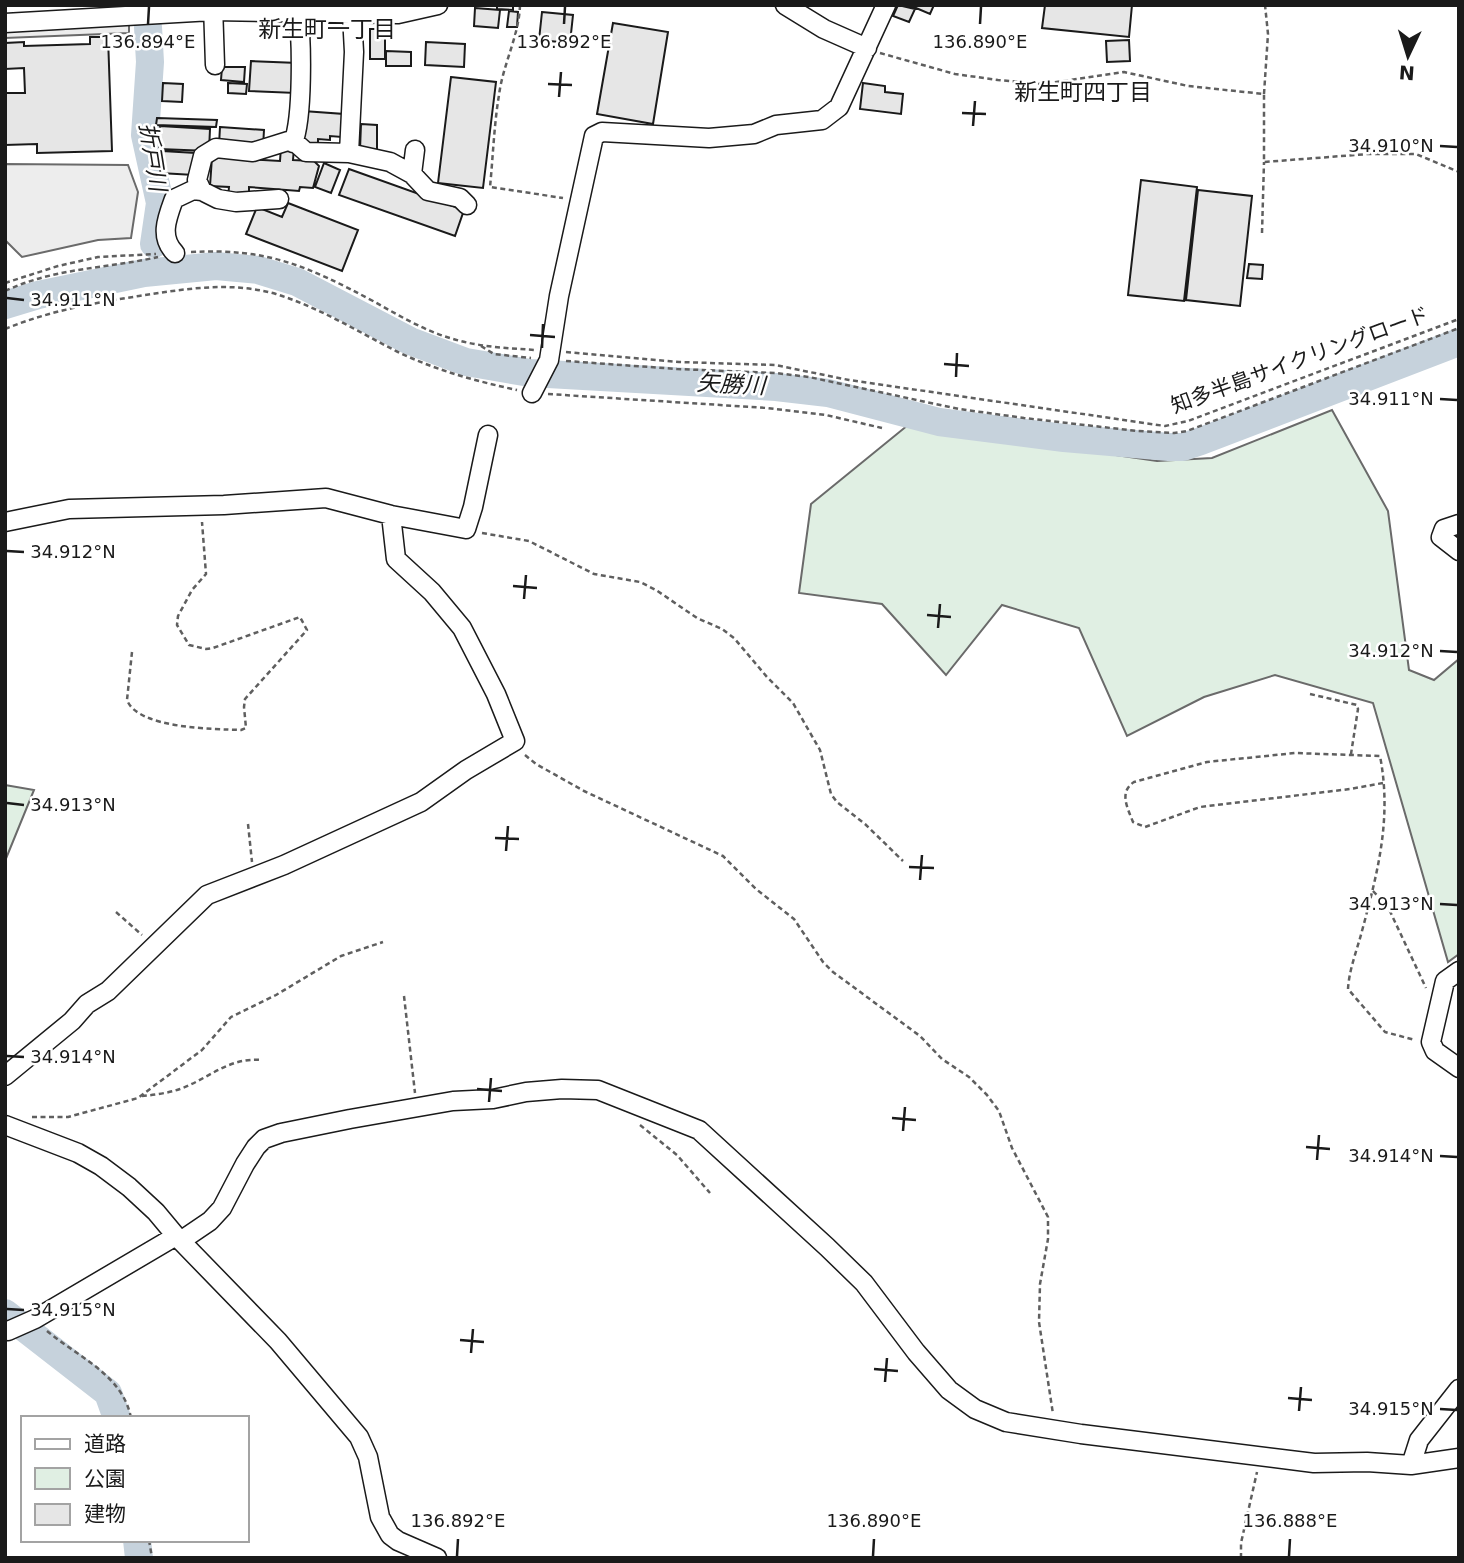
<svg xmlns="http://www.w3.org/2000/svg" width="1464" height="1563" viewBox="0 0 1464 1563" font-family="'DejaVu Sans','Noto Sans JP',sans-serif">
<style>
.green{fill:#e0efe3;stroke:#6a6a6a;stroke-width:2}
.parking{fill:#ededed;stroke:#6a6a6a;stroke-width:2}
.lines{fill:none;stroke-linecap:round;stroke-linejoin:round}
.river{stroke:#c6d2dc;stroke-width:28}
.building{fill:#e6e6e6;stroke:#1a1a1a;stroke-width:2}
.minor-casing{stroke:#1a1a1a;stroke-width:21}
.path{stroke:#5f5f5f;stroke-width:2.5;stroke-dasharray:5 3.5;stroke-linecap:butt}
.minor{stroke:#fff;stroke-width:18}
.ticks{fill:none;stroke:#1a1a1a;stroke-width:2.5}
.labels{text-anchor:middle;stroke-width:5;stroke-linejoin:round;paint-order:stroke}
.street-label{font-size:21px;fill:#1a1a1a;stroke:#fff}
.neighbourhood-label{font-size:23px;fill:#1a1a1a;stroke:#fff}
.water-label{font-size:23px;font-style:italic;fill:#1a1a1a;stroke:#fff}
.ticks-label{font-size:18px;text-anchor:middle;fill:#1a1a1a;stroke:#fff;stroke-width:5;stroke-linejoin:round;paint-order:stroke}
</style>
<rect width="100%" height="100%" fill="#fff"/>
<path class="green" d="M 1332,410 L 1388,511 L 1409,670 L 1434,680 L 1459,659 L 1459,954 L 1448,962 L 1373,703 L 1275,675 L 1204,697 L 1127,736 L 1079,628 L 1002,605 L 946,675 L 882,604 L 799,593 L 811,504 L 908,425 L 1157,461 L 1212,458 Z
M 5,785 L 34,790 L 5,861 Z"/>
<path class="parking" d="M 129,22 L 129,33 L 5,38 L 5,29 Z
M 5,164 L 128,165 L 138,192 L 131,238 L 98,240 L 22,257 L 5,240 Z"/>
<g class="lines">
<path class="river" d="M 148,27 L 150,62 L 145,135 L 160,203 L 154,244
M 5,305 L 38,295 L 144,273 L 216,266 L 258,270 L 297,282 L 410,341 L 466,362 L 530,373 L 776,387 L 828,393 L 939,422 L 1064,438 L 1169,447 L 1183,447 L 1201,441 L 1459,342
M 5,1313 L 108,1393 L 117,1418
M 137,1540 L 139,1558"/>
</g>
<path class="building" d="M 497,5 L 513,5 L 513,10 L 497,9 Z
M 898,5 L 915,9 L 909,22 L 893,16 Z
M 909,5 L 934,5 L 930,14 Z
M 1045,5 L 1132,5 L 1129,37 L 1042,28 Z
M 475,8 L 500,10 L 498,28 L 474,26 Z
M 509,11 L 518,12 L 517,27 L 507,27 Z
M 542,12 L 573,15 L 570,43 L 539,40 Z
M 613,23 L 668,32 L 653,124 L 597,114 Z
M 370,29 L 385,29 L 385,59 L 370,59 Z
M 90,37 L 108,37 L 112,151 L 37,153 L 37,144 L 5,145 L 5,93 L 25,93 L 24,68 L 5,69 L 5,43 L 24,42 L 24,46 L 90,44 Z
M 1129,40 L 1130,61 L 1107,62 L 1106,41 Z
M 426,42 L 465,44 L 464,67 L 425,65 Z
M 386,51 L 411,52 L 411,66 L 386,66 Z
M 251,61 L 298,63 L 296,93 L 249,91 Z
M 222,67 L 245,67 L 244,82 L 221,80 Z
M 451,77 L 496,82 L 483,188 L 438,183 Z
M 163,83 L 183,84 L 182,102 L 162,101 Z
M 228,83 L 247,84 L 246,94 L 228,93 Z
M 863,83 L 885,86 L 885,92 L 903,94 L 901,114 L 860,109 Z
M 303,111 L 344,114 L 342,137 L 330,136 L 330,140 L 318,139 L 318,144 L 301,142 Z
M 157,118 L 217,120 L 216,127 L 156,125 Z
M 361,124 L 377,125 L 377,151 L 360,150 Z
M 160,126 L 210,129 L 209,151 L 159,149 Z
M 220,127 L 264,130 L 263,147 L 219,145 Z
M 281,147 L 294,148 L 293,160 L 314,161 L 319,166 L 313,188 L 300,187 L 299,191 L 249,187 L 249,198 L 228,197 L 229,187 L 210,186 L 212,157 L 280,161 Z
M 162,151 L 196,153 L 194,175 L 160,173 Z
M 324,163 L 340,170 L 331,193 L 315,187 Z
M 349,169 L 464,210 L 455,236 L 339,195 Z
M 1141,180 L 1197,187 L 1184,301 L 1128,295 Z
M 1198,190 L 1252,196 L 1240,306 L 1186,300 Z
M 288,203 L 358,230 L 342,271 L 246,234 L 257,207 L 282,217 Z
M 1249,264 L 1263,265 L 1262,279 L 1247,278 Z"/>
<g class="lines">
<defs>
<path id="minor" d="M 213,5 L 215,65
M 785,5 L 824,29 L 867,48
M 352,15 L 354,52 L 349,153 L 390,162 L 412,174
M 5,23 L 212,11 L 398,14 L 438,5
M 293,143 C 303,118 302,40 298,13
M 415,150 L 412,174 L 428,191 L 460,198 L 467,205
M 202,191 L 197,180 L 203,156 L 216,148 L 253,152 L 288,141 L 297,144 L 306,152 L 349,153
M 175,253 C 159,237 167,218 174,199 L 193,190 L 202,191 L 218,199 L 236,202 L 279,199
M 532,393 L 549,360 L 559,296 L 594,136 L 602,132 L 709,138 L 754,134 L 776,125 L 822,120 L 839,107 L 886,5
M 5,522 L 69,509 L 224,505 L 326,498 L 391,515 L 466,529 L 473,507 L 488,435
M 1459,524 L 1444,529 L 1441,537 L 1459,551
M 1459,971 L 1445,981 L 1431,1042 L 1435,1051 L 1459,1068
M 5,1076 L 72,1021 L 87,1004 L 108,991 L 207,895 L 284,865 L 421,802 L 466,770 L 515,741 L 496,694 L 462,628 L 432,592 L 396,559 L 391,515
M 5,1125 L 78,1153 L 101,1166 L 129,1187 L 156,1212 L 176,1236 L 278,1341 L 359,1437 L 368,1457 L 380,1517 L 390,1535 L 398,1541 L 437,1558
M 182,1240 L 210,1221 L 222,1208 L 245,1164 L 256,1147 L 264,1139 L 281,1133 L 350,1119 L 453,1101 L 493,1099 L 526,1092 L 562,1089 L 598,1090 L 699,1130 L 827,1247 L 864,1283 L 916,1352 L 949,1390 L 975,1409 L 1006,1422 L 1081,1434 L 1314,1463 L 1367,1462 L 1411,1465 L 1459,1458
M 5,1330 L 8,1331 L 35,1319 L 176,1236
M 1411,1465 L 1419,1440 L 1459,1389"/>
</defs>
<use href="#minor" class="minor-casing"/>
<path class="path" d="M 520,5 C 519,36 503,64 499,95 C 494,125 493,157 490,187 L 563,198
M 880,53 L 955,74 L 998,80 L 1042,84 L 1124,72 L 1188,86 L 1264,94 L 1264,162 L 1368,154 L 1416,154 L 1459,172
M 1264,94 L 1268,34 L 1265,5
M 1262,233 L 1264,162
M 191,252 C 268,248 307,266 373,301 C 398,315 423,330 450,338 C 478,347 507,348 535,350
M 5,283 L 58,266 L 98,257 L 156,254
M 5,291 C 57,267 105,269 158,257
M 5,329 C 49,311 93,303 139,296 C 185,289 230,281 276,294 C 318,307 357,331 396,351 C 435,370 475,381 517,390
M 481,346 L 494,354 L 531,358
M 566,352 L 679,362 L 775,365 L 849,380 L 1165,426 L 1188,421 L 1459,319
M 566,361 L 677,369 L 775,373 L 809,377 L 959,409 L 1024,418 L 1137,431 L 1174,433 L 1187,431 L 1459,328
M 548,394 L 767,408 L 826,415 L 882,428
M 482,533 L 529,541 L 594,574 L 640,582 L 656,590 L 697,618 L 722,629 L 734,638 L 767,677 L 793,703 L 820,750 L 831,794 L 837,802 L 865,824 L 903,861
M 132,652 L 127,700 C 138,729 215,729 241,730 L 246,728 L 244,707 L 245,699 L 307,630 L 300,617 L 213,648 L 206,649 L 189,645 L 177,625 L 178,616 L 192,590 L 206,574 L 202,522
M 1310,694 L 1357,705 L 1358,709 L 1351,754
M 525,755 L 536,764 L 584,791 L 723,856 L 756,889 L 794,919 L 823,962 L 833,972 L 920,1036 L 942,1059 L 969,1077 L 987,1095 L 999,1111 L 1012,1148 L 1048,1217 L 1048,1239 L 1040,1284 L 1039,1322 L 1053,1414
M 1383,783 L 1350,789 L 1200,807 L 1145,827 L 1133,822 C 1127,807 1119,792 1134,782 L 1207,762 L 1295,753 L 1380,756 C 1392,818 1378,871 1362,931 C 1357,950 1349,970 1348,989 L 1385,1032 L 1415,1040
M 248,824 L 252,862
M 1373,891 L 1388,907 L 1426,988
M 116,912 L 142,935
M 404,996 L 415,1093
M 142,1096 C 154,1095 168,1093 180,1089 C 208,1079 229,1057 261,1060
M 32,1117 L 68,1117 L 138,1098 L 202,1050 L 231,1017 L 276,995 L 341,956 L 383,942
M 640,1125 L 677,1155 L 710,1193
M 47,1331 C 78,1357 123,1375 131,1418
M 149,1540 L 152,1558
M 1241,1558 L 1241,1543 L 1257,1472"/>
<use href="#minor" class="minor"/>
</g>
<path class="ticks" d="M 148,24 L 149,7M 564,24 L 565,7M 980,24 L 981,7M 548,84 L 572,85M 559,97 L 561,72M 962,113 L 986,114M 973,126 L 975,101M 1440,146 L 1457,147M 7,298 L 24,300M 530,335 L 555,337M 542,348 L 543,324M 944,364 L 969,366M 956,377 L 957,353M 1440,399 L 1457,400M 7,551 L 24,552M 513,586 L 537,588M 524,599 L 526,575M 927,615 L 951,617M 938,628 L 940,604M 1440,651 L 1457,652M 7,803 L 24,805M 495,838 L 519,839M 506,851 L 508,826M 909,867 L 934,868M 920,880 L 922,855M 1440,904 L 1457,905M 7,1056 L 24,1057M 477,1089 L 502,1091M 489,1102 L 491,1078M 892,1118 L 916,1120M 903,1131 L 905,1107M 1306,1147 L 1330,1149M 1440,1156 L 1457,1157M 1317,1160 L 1319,1135M 7,1309 L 24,1310M 460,1340 L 484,1342M 471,1353 L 473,1329M 874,1369 L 898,1371M 885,1382 L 887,1358M 1288,1398 L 1312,1400M 1440,1409 L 1457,1410M 1299,1411 L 1301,1387M 457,1556 L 458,1539M 873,1556 L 874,1539M 1289,1556 L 1290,1539"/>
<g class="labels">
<g class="street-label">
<text transform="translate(1300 360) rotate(-20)" y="7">知多半島サイクリングロード</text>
</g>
<g class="neighbourhood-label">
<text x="327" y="37">新生町一丁目</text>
<text x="1083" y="100">新生町四丁目</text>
</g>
<g class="water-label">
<text transform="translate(153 157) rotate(81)" y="8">折戸川</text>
<text transform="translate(731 384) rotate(3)" y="8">矢勝川</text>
</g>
</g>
<g class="ticks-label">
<text x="148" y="48">136.894°E</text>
<text x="564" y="48">136.892°E</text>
<text x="980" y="48">136.890°E</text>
<text x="1391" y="152">34.910°N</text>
<text x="73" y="306">34.911°N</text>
<text x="1391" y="405">34.911°N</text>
<text x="73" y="558">34.912°N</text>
<text x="1391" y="657">34.912°N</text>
<text x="73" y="811">34.913°N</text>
<text x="1391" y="910">34.913°N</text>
<text x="73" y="1063">34.914°N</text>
<text x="1391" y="1162">34.914°N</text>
<text x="73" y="1316">34.915°N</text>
<text x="1391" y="1415">34.915°N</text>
<text x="458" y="1527">136.892°E</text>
<text x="874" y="1527">136.890°E</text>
<text x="1290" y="1527">136.888°E</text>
</g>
<rect width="1464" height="1563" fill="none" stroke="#1a1a1a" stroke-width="14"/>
<rect x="21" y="1416" width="228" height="126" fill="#ffffff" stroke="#a3a3a3" stroke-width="2"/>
<rect x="35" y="1439" width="35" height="10" fill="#ffffff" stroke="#a3a3a3" stroke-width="2"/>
<text x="84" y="1451" font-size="21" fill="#1a1a1a">道路</text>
<rect x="35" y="1468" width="35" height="21" fill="#e0efe3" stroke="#a3a3a3" stroke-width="2"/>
<text x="84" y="1486" font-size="21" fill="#1a1a1a">公園</text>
<rect x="35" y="1504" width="35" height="21" fill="#e6e6e6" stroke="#a3a3a3" stroke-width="2"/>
<text x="84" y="1521" font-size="21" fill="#1a1a1a">建物</text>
<g transform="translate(1408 56) rotate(184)" stroke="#ffffff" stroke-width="5" paint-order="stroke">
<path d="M0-5L12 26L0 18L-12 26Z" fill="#1a1a1a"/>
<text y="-10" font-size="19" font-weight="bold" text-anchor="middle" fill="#1a1a1a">N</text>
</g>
</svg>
